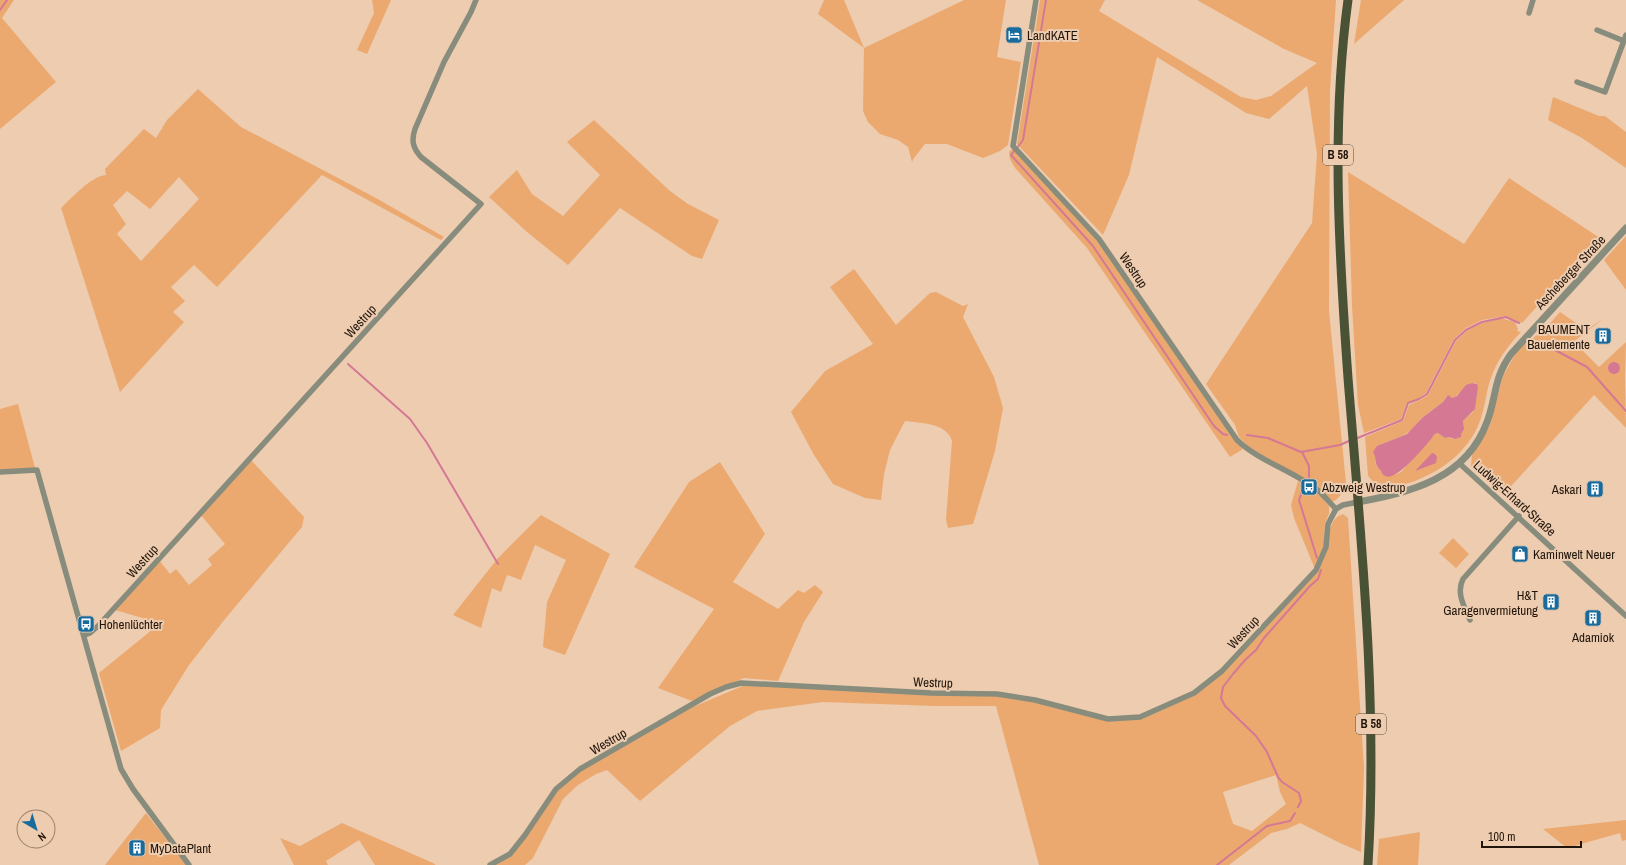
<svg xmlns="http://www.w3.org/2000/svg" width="1626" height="865" viewBox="0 0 1626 865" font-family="'Archivo Narrow',sans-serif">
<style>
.green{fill:#eba970;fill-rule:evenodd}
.water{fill:#d47894}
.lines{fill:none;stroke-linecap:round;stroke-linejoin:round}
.stream{stroke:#d47894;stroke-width:2}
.minor{stroke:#878c7c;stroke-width:5.5}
.tertiary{stroke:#878c7c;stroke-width:7}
.primary{stroke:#4a5236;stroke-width:9}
.labels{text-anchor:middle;stroke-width:4;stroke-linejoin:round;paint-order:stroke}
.shield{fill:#edccb0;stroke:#5e4c3c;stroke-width:1}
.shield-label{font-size:12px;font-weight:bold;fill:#21150b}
.poi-label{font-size:13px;fill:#21150b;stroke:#edccb0;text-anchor:start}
.street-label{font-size:13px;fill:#21150b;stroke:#edccb0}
</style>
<rect width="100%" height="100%" fill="#edccb0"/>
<path class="green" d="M 0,0 L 14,0 L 2,18 L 56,82 L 0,129 Z
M 372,0 L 391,0 L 367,54 L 357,50 L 374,13 Z
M 824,0 L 844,0 L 864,48 L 964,0 L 1006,0 L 997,57 L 1021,62 L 1008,145 L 1000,151 L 983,158 L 947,144 L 925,144 L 914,158 L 912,162 L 908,147 L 898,140 L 880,134 L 868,122 L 863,111 L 864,48 L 818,14 Z
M 1040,0 L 1105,0 L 1099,11 L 1241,97 L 1256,100 L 1271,96 L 1317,63 L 1284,49 L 1197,0 L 1336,0 L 1330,90 L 1329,311 L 1346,483 C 1343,490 1340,500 1331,502 L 1250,448 L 1239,437 L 1235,425 L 1206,384 L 1312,223 L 1317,154 L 1307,86 L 1269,119 L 1246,113 L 1157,57 L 1129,175 L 1103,235 L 1017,144 Z
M 1361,0 L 1404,0 L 1354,44 Z
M 198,89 L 241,127 L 376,198 L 444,237 L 441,240 L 322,175 L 217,287 L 194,265 L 171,287 L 185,301 L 173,312 L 184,322 L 120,392 L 61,208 C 72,198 91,176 106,175 L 105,169 L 144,129 L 156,138 L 167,120 ZM 179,177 L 199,199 L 141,261 L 117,234 L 126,224 L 113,205 L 127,191 L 150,209 Z
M 1553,97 L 1599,116 L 1605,116 L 1626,132 L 1626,168 L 1582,138 L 1548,120 Z
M 594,120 L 670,191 L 688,204 L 719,220 L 702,259 L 692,256 L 620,208 L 568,265 L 527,232 L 489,197 L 517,170 L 532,194 L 563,216 L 600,175 L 567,142 Z
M 1013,148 L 1098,239 L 1236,441 L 1243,449 L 1230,457 L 1087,248 L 1015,168 L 1010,159 L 1009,152 Z
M 1348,172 L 1464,244 L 1509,178 L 1600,238 L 1522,323 L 1506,316 L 1482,320 L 1466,328 L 1454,339 L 1426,393 L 1419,398 L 1407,403 L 1401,419 L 1364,433 L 1358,405 L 1352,306 Z
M 1626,236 L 1626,290 L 1604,260 Z
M 854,269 L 896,325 L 930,293 L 936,292 L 963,306 L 968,304 L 963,317 L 994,377 L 1003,408 L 995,451 L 973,524 L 948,528 L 946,519 L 952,441 C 947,423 921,423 905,421 L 890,450 L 884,474 L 881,500 L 865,498 L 833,484 L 814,455 L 791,412 L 825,371 L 873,344 L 830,287 Z
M 1560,312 L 1586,330 L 1604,318 L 1572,343 L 1579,347 L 1599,367 L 1626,342 L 1625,377 L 1626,428 L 1594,395 L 1503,495 L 1471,466 L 1472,455 L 1490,425 L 1503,376 L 1518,349 L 1544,330 Z
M 1498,319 L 1504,319 L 1515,322 L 1518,329 L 1517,331 L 1521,332 C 1508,346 1497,360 1491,378 C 1487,388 1486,400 1483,411 C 1476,441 1453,464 1424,477 C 1410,484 1393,488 1377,486 L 1368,476 L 1365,437 L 1403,421 L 1409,405 L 1420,400 L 1428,395 L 1456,341 L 1467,331 L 1483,323 ZM 1472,383 L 1476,383 L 1478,387 L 1476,390 L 1477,394 L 1473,412 L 1463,421 C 1465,431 1460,434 1453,439 L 1449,437 L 1445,438 L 1438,433 L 1435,434 L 1401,472 L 1394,475 L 1383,474 L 1375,463 L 1375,455 L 1385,443 L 1404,435 L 1410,431 L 1422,418 L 1443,402 L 1447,396 C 1449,397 1451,398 1453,398 C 1455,398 1467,385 1472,383 Z
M 18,404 L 35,468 L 0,470 L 0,409 Z
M 251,460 L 304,517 L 302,527 L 225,619 L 189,665 L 161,710 L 160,728 L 121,751 L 99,673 L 153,629 L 146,619 L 115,610 L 159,560 L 170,574 L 176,569 L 189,585 L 212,565 L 208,559 L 225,544 L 200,514 Z
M 720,462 L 765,534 L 733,582 L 778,609 L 798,590 L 804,593 L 815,585 L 823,592 L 804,622 L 778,681 L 744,678 L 692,701 L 658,688 L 714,609 L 634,567 L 689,482 Z
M 1298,481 L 1320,495 L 1329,506 L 1329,514 L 1325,523 L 1324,546 L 1315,569 L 1294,518 L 1291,505 Z
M 1343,514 L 1348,518 L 1364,768 L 1361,852 L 1340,843 L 1300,823 L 1287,829 L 1271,833 L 1229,865 L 1039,865 L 996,706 L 935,706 L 823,702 L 757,711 L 730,726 L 640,801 L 607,770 L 596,774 L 578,785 L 563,799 L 533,858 L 525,865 L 493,865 L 511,854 L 557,789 L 581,771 L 693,707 L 745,685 L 995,696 L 1035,702 L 1109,721 L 1142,719 L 1195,695 L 1317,572 C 1321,564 1325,557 1327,548 C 1331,534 1327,520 1343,514 ZM 1276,775 L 1280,792 L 1286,804 L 1252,831 L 1233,824 L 1223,792 Z
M 541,515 L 610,554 L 565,655 L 543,647 L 547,602 L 566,560 L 535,545 L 521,580 L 507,575 L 501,592 L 492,588 L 481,628 L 453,615 L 498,558 Z
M 1453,538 L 1469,554 L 1456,568 L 1439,553 Z
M 146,813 L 186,865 L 105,865 Z
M 1626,820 L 1626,840 L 1622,841 L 1620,833 L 1567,848 L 1543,829 Z
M 342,823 L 433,863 L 436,865 L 375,865 L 359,840 L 326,861 L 328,865 L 294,865 L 280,838 L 300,846 Z
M 1420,832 L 1418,865 L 1377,865 L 1379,839 Z"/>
<path class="water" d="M1608 368a6 6 0 1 1 12 0a6 6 0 1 1-12 0Z
M 1472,383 L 1477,384 L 1478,386 L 1475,409 L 1463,421 L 1464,429 L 1461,434 L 1461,437 L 1455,439 L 1449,437 L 1445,438 L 1438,433 L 1435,434 C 1428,443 1396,483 1385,476 C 1383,475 1382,473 1381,471 C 1372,461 1378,461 1373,452 L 1377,446 L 1407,434 L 1422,418 L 1443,402 L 1448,395 L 1452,398 L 1457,396 L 1466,385 Z
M 1432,453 L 1435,454 L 1437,457 L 1436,463 L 1415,471 Z"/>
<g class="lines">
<path class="stream" d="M 0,10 L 7,0
M 1017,148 L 1023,140 L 1046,0
M 1015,150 L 1011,155 L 1093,246 L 1214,426 L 1223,434 L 1227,435
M 1538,341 L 1587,367 L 1626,411
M 348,364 L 410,419 L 427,443 L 498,564
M 1247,435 L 1268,438 L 1301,452 L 1340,445 L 1351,440
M 1355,439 L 1402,420 L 1408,403 L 1419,399 L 1427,394 L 1455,340 L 1466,330 L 1482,322 L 1506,317 L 1519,323
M 1302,452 L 1309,466 L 1309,477
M 1304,487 L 1299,500 L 1317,558
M 1298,807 L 1301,801 L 1299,793 L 1282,782 L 1278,777 L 1267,752 L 1256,736 L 1225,706 L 1221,698 L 1223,687 L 1233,674 L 1245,660 L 1256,650 L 1264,638 L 1310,586 L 1318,579 L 1321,570
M 1217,865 L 1267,826 L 1290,821 L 1295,813"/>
<path class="minor" d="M 1036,0 L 1013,146 L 1099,239 L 1237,440 C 1261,463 1296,471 1321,493 C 1326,498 1331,504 1336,509
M 1529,13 L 1533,0
M 1597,30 L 1624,41
M 1577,82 L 1605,92 L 1626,35
M 1459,463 L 1626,616
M 0,472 L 37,470 L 121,769 L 133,789 L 189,865
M 1470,620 C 1464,606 1456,593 1463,579 L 1519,516
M 85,635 L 90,633 L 98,626 L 481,204 L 421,157 C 413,148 411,141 415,129 L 444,62 L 471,12 L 476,0
M 490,865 L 510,854 L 525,835 L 556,789 L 580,769 L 710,694 L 726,687 L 741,683 L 931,693 L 997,694 L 1035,700 L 1108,719 L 1140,717 L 1194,693 L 1222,671 L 1316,570 L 1326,547 L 1328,524 L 1336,509 L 1343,505 L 1358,502"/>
<path class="tertiary" d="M 1358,502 C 1411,492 1466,479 1487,422 C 1497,396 1493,379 1511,354 L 1626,228"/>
<path class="primary" d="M 1348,0 C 1331,125 1339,253 1348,378 C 1361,540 1378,702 1368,865"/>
</g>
<defs>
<symbol id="hotel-square" viewBox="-11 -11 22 22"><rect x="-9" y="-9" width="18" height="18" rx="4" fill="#196b9c" stroke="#edccb0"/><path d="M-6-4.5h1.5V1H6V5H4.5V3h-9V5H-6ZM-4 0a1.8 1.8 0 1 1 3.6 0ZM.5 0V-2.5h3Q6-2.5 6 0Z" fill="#fff"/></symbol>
<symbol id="building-square" viewBox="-11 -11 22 22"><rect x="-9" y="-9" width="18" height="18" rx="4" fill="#196b9c" stroke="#edccb0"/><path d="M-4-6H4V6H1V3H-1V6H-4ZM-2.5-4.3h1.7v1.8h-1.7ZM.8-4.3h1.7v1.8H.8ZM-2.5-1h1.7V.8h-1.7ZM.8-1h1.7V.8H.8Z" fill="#fff"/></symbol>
<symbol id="bus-square" viewBox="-11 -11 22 22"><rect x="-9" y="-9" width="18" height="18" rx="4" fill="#196b9c" stroke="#edccb0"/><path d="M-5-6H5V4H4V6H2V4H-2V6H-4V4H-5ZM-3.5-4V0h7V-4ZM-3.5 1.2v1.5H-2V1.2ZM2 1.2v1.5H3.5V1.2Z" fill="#fff"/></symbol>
<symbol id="shop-square" viewBox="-11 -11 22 22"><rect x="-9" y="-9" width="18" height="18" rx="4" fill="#196b9c" stroke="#edccb0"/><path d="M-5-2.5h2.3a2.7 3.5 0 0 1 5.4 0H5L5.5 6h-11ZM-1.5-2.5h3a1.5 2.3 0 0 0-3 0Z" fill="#fff"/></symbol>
</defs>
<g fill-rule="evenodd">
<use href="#hotel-square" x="1004" y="25" width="20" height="20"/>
<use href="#building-square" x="1593" y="326" width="20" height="20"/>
<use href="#bus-square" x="1299" y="477" width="20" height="20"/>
<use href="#building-square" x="1585" y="479" width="20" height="20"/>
<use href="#shop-square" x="1510" y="544" width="20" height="20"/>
<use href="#building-square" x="1541" y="592" width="20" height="20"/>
<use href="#building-square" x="1583" y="608" width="20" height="20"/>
<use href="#bus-square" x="76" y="614" width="20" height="20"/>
<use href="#building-square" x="127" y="838" width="20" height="20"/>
</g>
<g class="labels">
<g class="shield">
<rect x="1323" y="145" width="30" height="20" rx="3"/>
<rect x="1356" y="714" width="30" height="20" rx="3"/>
</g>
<g class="shield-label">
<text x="1338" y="159">B 58</text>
<text x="1371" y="728">B 58</text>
</g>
<g class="poi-label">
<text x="1027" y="40">LandKATE</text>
<text x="1590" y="334" text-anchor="end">BAUMENT<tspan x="1590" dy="15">Bauelemente</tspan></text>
<text x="1322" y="492">Abzweig Westrup</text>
<text x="1582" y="494" text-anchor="end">Askari</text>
<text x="1533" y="559">Kaminwelt Neuer</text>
<text x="1538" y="600" text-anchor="end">H&amp;T<tspan x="1538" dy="15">Garagenvermietung</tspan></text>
<text x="99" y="629">Hohenlüchter</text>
<text x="1593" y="642" text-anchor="middle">Adamiok</text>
<text x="150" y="853">MyDataPlant</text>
</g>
<g class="street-label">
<text transform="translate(1134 270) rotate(56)" y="5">Westrup</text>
<text transform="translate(1570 272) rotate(-47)" y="5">Ascheberger Straße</text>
<text transform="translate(360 321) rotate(-48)" y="5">Westrup</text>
<text transform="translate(1515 498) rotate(42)" y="5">Ludwig-Erhard-Straße</text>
<text transform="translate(142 561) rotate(-48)" y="5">Westrup</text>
<text transform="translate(1243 632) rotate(-47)" y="5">Westrup</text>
<text transform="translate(933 682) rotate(2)" y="5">Westrup</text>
<text transform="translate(608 741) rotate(-30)" y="5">Westrup</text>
</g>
</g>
<g transform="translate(36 829) rotate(142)"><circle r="19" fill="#edccb0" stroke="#9b836e"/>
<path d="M0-3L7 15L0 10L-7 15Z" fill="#196b9c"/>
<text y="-6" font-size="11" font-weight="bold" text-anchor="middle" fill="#21150b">N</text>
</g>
<path d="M1482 841v6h99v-6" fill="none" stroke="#21150b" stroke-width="2"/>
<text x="1488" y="841" font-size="12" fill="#21150b" stroke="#edccb0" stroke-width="3" paint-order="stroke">100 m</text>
</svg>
